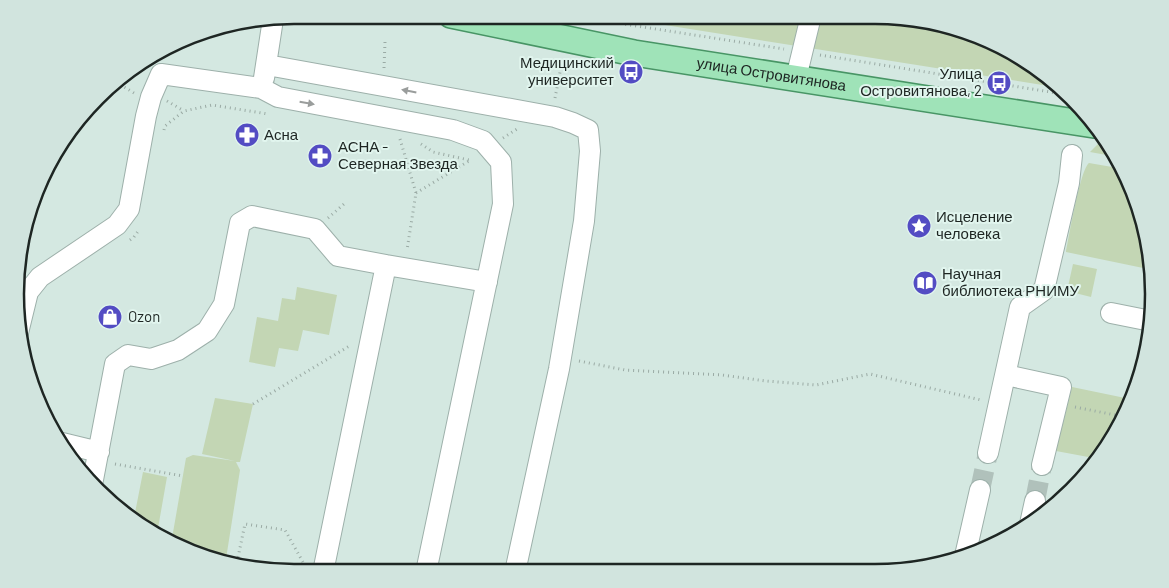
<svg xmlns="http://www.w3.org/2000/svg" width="1169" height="588" viewBox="0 0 1169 588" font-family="Barlow,sans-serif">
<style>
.green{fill:#c3d6b4}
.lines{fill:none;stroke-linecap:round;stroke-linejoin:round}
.minor-tunnel{stroke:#b0c1bb;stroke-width:20;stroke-dasharray:20 10;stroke-linecap:butt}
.minor-casing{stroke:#9db0aa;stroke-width:22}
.major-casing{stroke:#489565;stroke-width:28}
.path{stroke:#9aaaa4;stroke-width:3;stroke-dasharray:1 4;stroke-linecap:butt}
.minor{stroke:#fff;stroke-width:20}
.major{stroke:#9fe3b8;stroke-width:25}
.oneway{fill:#9a9d9c}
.labels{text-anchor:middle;stroke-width:4;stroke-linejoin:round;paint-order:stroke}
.poi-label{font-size:15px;fill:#1e2623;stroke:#e1f5ee;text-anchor:start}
.street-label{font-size:15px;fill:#1e2623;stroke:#e1f5ee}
.rim{fill:none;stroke:#1e2623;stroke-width:2.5}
</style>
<rect width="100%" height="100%" fill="#d4e8e1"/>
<path class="green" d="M 602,15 L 893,16 L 998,44 L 1055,87 Z
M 1104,143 L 1112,156 L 1090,152 L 1098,144 Z
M 1089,163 L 1118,168 L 1139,204 L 1148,269 L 1066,252 C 1069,237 1080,170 1089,163 Z
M 1073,264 L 1097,269 L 1091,297 L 1067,291 Z
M 297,287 L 337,295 L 329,335 L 303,330 L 298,351 L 279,348 L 275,367 L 249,362 L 257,317 L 278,321 L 282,298 L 295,300 Z
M 1072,387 L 1130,399 L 1125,417 L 1099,459 L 1056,451 Z
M 215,398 L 253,404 L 240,462 L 236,462 L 240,470 L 226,559 L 171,544 L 186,458 L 193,455 L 235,461 L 202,454 Z
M 143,472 L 167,477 L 157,534 L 134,518 Z"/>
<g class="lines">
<path class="minor-tunnel" d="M 980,490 L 988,453
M 1035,501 L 1042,465"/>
<defs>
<path id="minor" d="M 267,65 L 555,117 L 573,123 L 588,130 L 590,151 L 584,221 L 559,369 L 515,572
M 264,78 L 273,19
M 796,78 L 811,16
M 386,265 L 487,282
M 1111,313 L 1151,321
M 18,333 L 28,292 L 40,277 L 117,225 L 129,209 L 146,116 L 151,97 L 161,74 L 261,88 L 278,97 L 453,130 L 483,141 L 501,162 L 503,204 L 426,572
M 1006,375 L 1061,387 L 1042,465
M 62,443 L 99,452
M 988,453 L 1020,307 L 1044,290 L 1069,183 L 1072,155
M 92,485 L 115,364 L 128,355 L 151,359 L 178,350 L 207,331 L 224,304 L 240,223 L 252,216 L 315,229 L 338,256 L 386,265 L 323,572
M 1030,524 L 1035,501
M 965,556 L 980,490"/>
<g id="major">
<path id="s1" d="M 451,15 L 634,53 L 1094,125"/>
</g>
</defs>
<use href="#minor" class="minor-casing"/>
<use href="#major" class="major-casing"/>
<path class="path" d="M 566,15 L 784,49
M 820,55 L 1063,94
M 384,68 L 385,42
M 116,82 L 134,93
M 555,98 L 561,67
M 167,101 L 184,111
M 164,130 L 165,126 L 184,111 L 212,105 L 268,114
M 503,138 L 517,129
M 400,139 L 416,193 L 407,250
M 421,144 L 433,152 L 469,160
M 416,193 L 469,161
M 328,218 L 344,204
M 130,240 L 134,237 L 139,230
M 579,361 L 625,370 L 722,375 L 766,381 L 816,385 L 870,374 L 981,400
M 253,404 L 351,345
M 1075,407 L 1125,417
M 115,464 L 183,476
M 237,562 L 245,524 L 285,530 L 304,564 L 306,565"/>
<use href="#minor" class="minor"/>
<use href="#major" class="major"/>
</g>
<defs><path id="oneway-solid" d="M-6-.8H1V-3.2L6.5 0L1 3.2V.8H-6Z" transform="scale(1.25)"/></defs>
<g class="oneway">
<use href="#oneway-solid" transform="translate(409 91) rotate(-169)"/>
<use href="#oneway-solid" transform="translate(307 103) rotate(10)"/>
</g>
<defs>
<symbol id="bus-disc" viewBox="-11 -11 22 22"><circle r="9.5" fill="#534cc3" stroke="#e1f5ee"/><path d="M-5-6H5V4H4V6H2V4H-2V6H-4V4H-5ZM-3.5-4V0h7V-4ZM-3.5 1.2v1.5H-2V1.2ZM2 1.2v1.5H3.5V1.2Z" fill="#fff"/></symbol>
<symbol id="pharmacy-disc" viewBox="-11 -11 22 22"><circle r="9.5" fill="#534cc3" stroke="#e1f5ee"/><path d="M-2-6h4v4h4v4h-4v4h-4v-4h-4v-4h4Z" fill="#fff"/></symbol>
<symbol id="sight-disc" viewBox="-11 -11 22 22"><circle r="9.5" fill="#534cc3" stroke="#e1f5ee"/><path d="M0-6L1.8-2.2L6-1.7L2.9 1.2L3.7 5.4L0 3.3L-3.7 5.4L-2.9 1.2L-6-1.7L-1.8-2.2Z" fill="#fff"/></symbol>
<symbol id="library-disc" viewBox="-11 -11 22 22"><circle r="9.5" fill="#534cc3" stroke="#e1f5ee"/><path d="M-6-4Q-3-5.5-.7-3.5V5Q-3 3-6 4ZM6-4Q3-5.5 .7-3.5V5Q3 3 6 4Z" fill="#fff"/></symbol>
<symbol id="shop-disc" viewBox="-11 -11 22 22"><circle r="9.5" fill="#534cc3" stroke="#e1f5ee"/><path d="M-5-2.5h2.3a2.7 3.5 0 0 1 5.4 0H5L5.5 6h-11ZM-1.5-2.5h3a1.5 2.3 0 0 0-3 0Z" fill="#fff"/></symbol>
</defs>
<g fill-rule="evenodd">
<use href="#bus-disc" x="617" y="58" width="28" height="28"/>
<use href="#bus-disc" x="985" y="69" width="28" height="28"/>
<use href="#pharmacy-disc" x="233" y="121" width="28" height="28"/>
<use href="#pharmacy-disc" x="306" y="142" width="28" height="28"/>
<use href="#sight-disc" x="905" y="212" width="28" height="28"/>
<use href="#library-disc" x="911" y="269" width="28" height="28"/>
<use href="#shop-disc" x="96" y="303" width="28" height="28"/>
</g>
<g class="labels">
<g class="poi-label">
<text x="614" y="68" text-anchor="end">Медицинский<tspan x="614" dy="17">университет</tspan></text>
<text x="982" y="79" text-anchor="end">Улица<tspan x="982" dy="17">Островитянова, 2</tspan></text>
<text x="264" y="140">Асна</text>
<text x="338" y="152">АСНА -<tspan x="338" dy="17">Северная Звезда</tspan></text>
<text x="936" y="222">Исцеление<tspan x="936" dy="17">человека</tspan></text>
<text x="942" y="279">Научная<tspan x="942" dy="17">библиотека РНИМУ</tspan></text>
<text x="128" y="322">Ozon</text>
</g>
<g class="street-label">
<text dy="5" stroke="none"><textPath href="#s1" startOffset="326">улица Островитянова</textPath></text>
</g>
</g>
<path d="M0 0H1169V588H0ZM294 24H875A270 270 0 0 1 1145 294V294A270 270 0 0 1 875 564H294A270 270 0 0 1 24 294V294A270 270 0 0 1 294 24Z" fill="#d1e4de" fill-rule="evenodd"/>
<path class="rim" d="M294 24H875A270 270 0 0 1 1145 294V294A270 270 0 0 1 875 564H294A270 270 0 0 1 24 294V294A270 270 0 0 1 294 24Z"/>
</svg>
